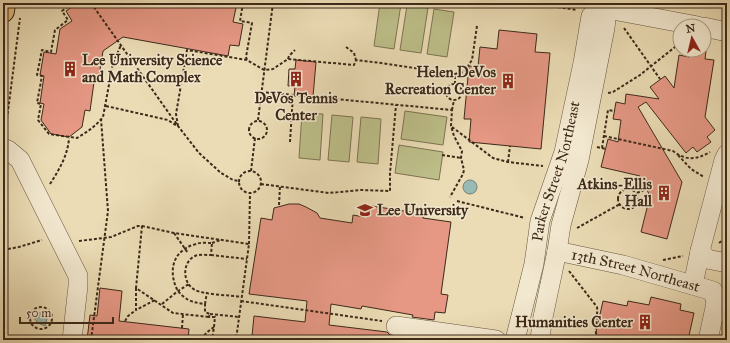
<svg xmlns="http://www.w3.org/2000/svg" width="730" height="343" viewBox="0 0 730 343" font-family="'IM FELL Great Primer',serif">
<style>
.green{fill:#bdbf8a;stroke:#7d7452}
.water{fill:#99bab4;stroke:#748076}
.building{fill:#e69885;stroke:#3d2919}
.lines{fill:none;stroke-linecap:round;stroke-linejoin:round}
.minor-casing{stroke:#685640;stroke-width:20}
.major-casing{stroke:#3d2919;stroke-width:24}
.path{stroke:#3d2919;stroke-width:2;stroke-dasharray:3 2;stroke-linecap:butt}
.minor{stroke:#f2e8cf;stroke-width:19}
.major{stroke:#e6be7a;stroke-width:22}
.labels{text-anchor:middle;stroke-width:3;stroke-linejoin:round;paint-order:stroke}
.poi-label{font-size:15px;font-weight:bold;fill:#3d2919;stroke:#f2e8cf;text-anchor:end}
.street-label{font-size:15px;fill:#3d2919;stroke:#f2e8cf}
</style>
<rect width="100%" height="100%" fill="#ebdcb5"/>
<filter id="stains"><feTurbulence type="fractalNoise" baseFrequency=".005" numOctaves="4"/><feColorMatrix values="0 0 0 0 .2 0 0 0 0 .09 0 0 0 0 .02 0 0 0 .5 -.17"/></filter>
<radialGradient id="worn" r=".72"><stop offset=".6" stop-color="#630" stop-opacity="0"/><stop offset="1" stop-color="#630" stop-opacity=".3"/></radialGradient>
<path class="green" d="M 380,3 L 401,4 L 394,49 L 374,46 Z
M 407,5 L 428,8 L 421,53 L 400,50 Z
M 434,9 L 454,12 L 447,57 L 427,54 Z
M 405,111 L 447,117 L 443,145 L 401,139 Z
M 302,113 L 323,114 L 320,160 L 299,158 Z
M 332,115 L 353,117 L 349,162 L 328,160 Z
M 361,117 L 381,119 L 378,164 L 357,162 Z
M 399,145 L 443,152 L 439,180 L 395,173 Z"/>
<path class="water" d="M463 187a7 7 0 1 1 14 0a7 7 0 1 1-14 0Z
M 46,312 L 47,319 L 45,326 L 38,323 L 33,317 L 39,313 Z"/>
<path class="building" d="M 78,3 L 237,3 L 233,22 L 243,24 L 239,46 L 230,45 L 228,56 L 123,37 L 103,51 L 98,82 L 94,82 L 90,111 L 85,110 L 82,127 L 69,137 L 51,134 L 41,120 L 44,104 L 40,103 L 44,76 L 40,75 L 44,52 L 56,54 L 60,29 L 72,21 L 66,11 Z
M 499,30 L 537,34 L 535,52 L 550,53 L 541,149 L 469,142 L 471,119 L 464,119 L 469,66 L 478,67 L 480,47 L 497,49 Z
M 690,50 L 706,51 L 705,59 L 714,60 L 705,117 L 715,130 L 707,137 L 711,142 L 697,152 L 693,147 L 686,153 L 646,102 L 638,107 L 682,182 L 667,239 L 641,232 L 650,196 L 640,176 L 601,167 L 608,139 L 618,142 L 621,120 L 613,119 L 616,102 L 625,104 L 626,94 L 659,99 L 650,87 L 665,76 L 674,88 L 679,55 L 689,57 Z
M 296,60 L 316,62 L 313,97 L 294,96 L 295,86 L 288,86 L 289,69 L 295,69 Z
M 289,204 L 299,204 L 306,207 L 317,213 L 320,218 L 352,223 L 353,215 L 364,217 L 365,205 L 424,214 L 423,218 L 451,222 L 441,294 L 448,295 L 445,313 L 435,312 L 434,320 L 412,317 L 413,315 L 362,306 L 361,309 L 331,304 L 329,325 L 387,332 L 390,335 L 394,337 L 403,338 L 402,340 L 284,340 L 252,336 L 254,316 L 305,322 L 307,301 L 249,294 L 261,218 L 272,220 L 274,208 Z
M 100,288 L 122,291 L 119,321 L 189,329 L 188,340 L 87,340 L 90,315 L 97,316 Z
M 651,297 L 681,304 L 680,310 L 694,313 L 688,340 L 617,340 L 597,336 L 596,332 L 603,301 L 627,306 L 628,301 L 649,305 Z"/>
<g class="lines">
<defs>
<g id="minor">
<path d="M 594,4 L 618,11 L 698,26"/>
<path d="M 704,27 L 727,32"/>
<path d="M 3,148 L 8,150 L 20,160 L 78,276 L 78,286 L 72,340"/>
<path id="s1" d="M 557,251 L 623,265 L 713,291 L 716,303 L 708,340"/>
<path d="M 700,251 L 707,259 L 727,263"/>
<path d="M 693,285 L 700,251 L 724,160 L 727,154"/>
<path d="M 396,326 L 496,340"/>
<path id="s2" d="M 515,340 L 534,264 L 540,221 L 564,152 L 583,63 L 591,16 L 603,7 L 604,3"/>
<path d="M 540,340 L 542,322 L 557,251 L 561,225 L 579,160 L 605,28 L 606,19 L 603,7"/>
</g>
<path id="major" d="M 3,11 L 4,3"/>
</defs>
<use href="#minor" class="minor-casing"/>
<use href="#major" class="major-casing"/>
<path class="path" d="M 68,3 L 70,5 L 62,11 L 68,20 L 55,30 L 51,52 L 42,50 L 37,75 L 42,76 L 37,103 L 41,104 L 38,120 L 49,134 L 77,138 C 87,132 96,126 103,117 L 113,63 L 121,45
M 91,3 L 178,126 L 199,153 L 221,173 L 233,180 L 240,181
M 243,3 L 240,21 L 252,23 L 246,57 L 247,60
M 533,3 L 577,10
M 624,28 L 660,79
M 346,47 L 354,53 L 356,60
M 288,59 L 289,56 L 295,50
M 455,84 L 455,74 L 464,72 L 472,60 L 477,26
M446 92a8 8 0 1 1 16 0a8 8 0 1 1-16 0Z
M 261,92 L 293,95
M 608,93 L 613,92 L 640,75 L 680,43
M 106,106 L 168,120 L 177,126
M 452,110 L 454,100
M 258,120 L 273,3
M249 130a9 9 0 1 1 18 0a9 9 0 1 1-18 0Z
M 178,126 L 176,114 L 187,50 L 247,60 L 264,70 L 273,69 L 288,59 L 354,65 L 356,60 L 381,63 L 455,74
M 452,127 L 493,158 L 508,162 L 543,166
M 5,134 L 20,18
M 604,136 L 673,151 C 686,161 696,160 710,152
M 290,142 L 293,95 L 452,110 L 451,126 L 454,136 L 462,151 L 461,158 L 464,170 L 463,174 L 450,197
M 597,147 L 606,149
M 602,148 L 608,110 L 615,111
M 442,155 L 461,158
M 678,155 L 691,169 L 704,177
M 508,162 L 510,146
M 251,171 L 255,138
M239 182a11 11 0 1 1 22 0a11 11 0 1 1-22 0Z
M 50,184 C 59,170 68,155 69,138
M 261,184 L 329,193 L 361,190 L 390,191 L 390,173 L 396,105
M618 199a10 10 0 1 1 20 0a10 10 0 1 1-20 0Z
M 637,193 L 646,189
M 457,201 L 525,218
M 279,205 L 280,186
M 142,226 L 174,233 L 249,244 L 236,340
M 577,228 L 620,204
M 174,233 L 188,253
M 79,241 L 111,237 L 138,226 L 142,226 L 136,288 L 173,313 L 209,317
M 212,243 L 220,240
M 719,243 L 727,237
M 249,244 L 250,193
M 3,250 L 19,247 L 42,240
M 211,255 L 247,259
M 663,260 L 683,256
M 569,271 L 597,307 C 598,318 594,328 597,340
M 136,288 L 136,310 L 155,300
M 241,301 L 382,321
M 162,304 L 178,291 L 189,284
M 205,304 L 207,292
M30 318a11 11 0 1 1 22 0a11 11 0 1 1-22 0Z
M 210,314 L 239,317
M 125,321 L 128,316 L 136,310
M 214,327 L 215,317 L 209,317 L 210,314 L 205,312 L 205,304 C 197,303 190,302 184,297 C 177,292 174,284 173,276 C 171,260 180,248 196,244 C 201,242 207,243 212,243 L 211,255 C 206,255 200,254 195,256 C 182,262 182,283 195,290 C 205,295 230,295 242,297
M 182,328 L 183,314
M 213,336 L 220,340
M 91,340 L 108,211 L 101,119
M 202,340 L 206,333 L 214,327 L 212,340"/>
<use href="#minor" class="minor"/>
<use href="#major" class="major"/>
</g>
<defs>
<symbol id="building-bare" viewBox="-9 -9 18 18"><path d="M-4-6H4V6H1V3H-1V6H-4ZM-2.5-4.3h1.7v1.8h-1.7ZM.8-4.3h1.7v1.8H.8ZM-2.5-1h1.7V.8h-1.7ZM.8-1h1.7V.8H.8Z" fill="#8f2418" stroke="#f2e8cf" stroke-width="2.5" paint-order="stroke"/></symbol>
<symbol id="university-bare" viewBox="-9 -9 18 18"><path d="M0-5L7-2L0 1L-7-2ZM-4 1L0 2.5L4 1V4Q0 6-4 4Z" fill="#8f2418" stroke="#f2e8cf" stroke-width="2.5" paint-order="stroke"/></symbol>
</defs>
<g fill-rule="evenodd">
<use href="#building-bare" x="59" y="58" width="22" height="22"/>
<use href="#building-bare" x="285" y="68" width="22" height="22"/>
<use href="#building-bare" x="497" y="70" width="22" height="22"/>
<use href="#building-bare" x="653" y="182" width="22" height="22"/>
<use href="#university-bare" x="354" y="199" width="22" height="22"/>
<use href="#building-bare" x="634" y="311" width="22" height="22"/>
</g>
<g class="labels">
<g class="poi-label">
<text x="82" y="65" text-anchor="start">Lee University Science<tspan x="82" dy="17">and Math Complex</tspan></text>
<text x="496" y="77">Helen DeVos<tspan x="496" dy="17">Recreation Center</tspan></text>
<text x="296" y="103" text-anchor="middle">DeVos Tennis<tspan x="296" dy="17">Center</tspan></text>
<text x="652" y="189">Atkins-Ellis<tspan x="652" dy="17">Hall</tspan></text>
<text x="377" y="215" text-anchor="start">Lee University</text>
<text x="633" y="327">Humanities Center</text>
</g>
<g class="street-label">
<text dy="5" stroke="none"><textPath href="#s2" startOffset="174">Parker Street Northeast</textPath></text>
<text dy="5" stroke="none"><textPath href="#s1" startOffset="81">13th Street Northeast</textPath></text>
</g>
</g>
<rect width="730" height="343" fill="none" stroke="#ebdcb5" stroke-width="16"/>
<rect x="4" y="4" width="722" height="335" fill="none" stroke="#3d2919" stroke-width="2"/>
<rect x="8" y="8" width="714" height="327" fill="none" stroke="#3d2919"/>
<g transform="translate(692 38) rotate(352)"><circle r="19" fill="#f2e8cf" stroke="#aa9c86"/>
<path d="M0-3L7 15L0 10L-7 15Z" fill="#8f2418"/>
<text y="-6" font-size="11" font-weight="bold" text-anchor="middle" fill="#3d2919">N</text>
</g>
<path d="M20 317v6h93v-6" fill="none" stroke="#3d2919" stroke-width="2"/>
<text x="26" y="317" font-size="12" fill="#3d2919" stroke="#f2e8cf" stroke-width="3" paint-order="stroke">50 m</text>
<rect width="100%" height="100%" filter="url(#stains)"/>
<rect width="100%" height="100%" fill="url(#worn)"/>
</svg>
